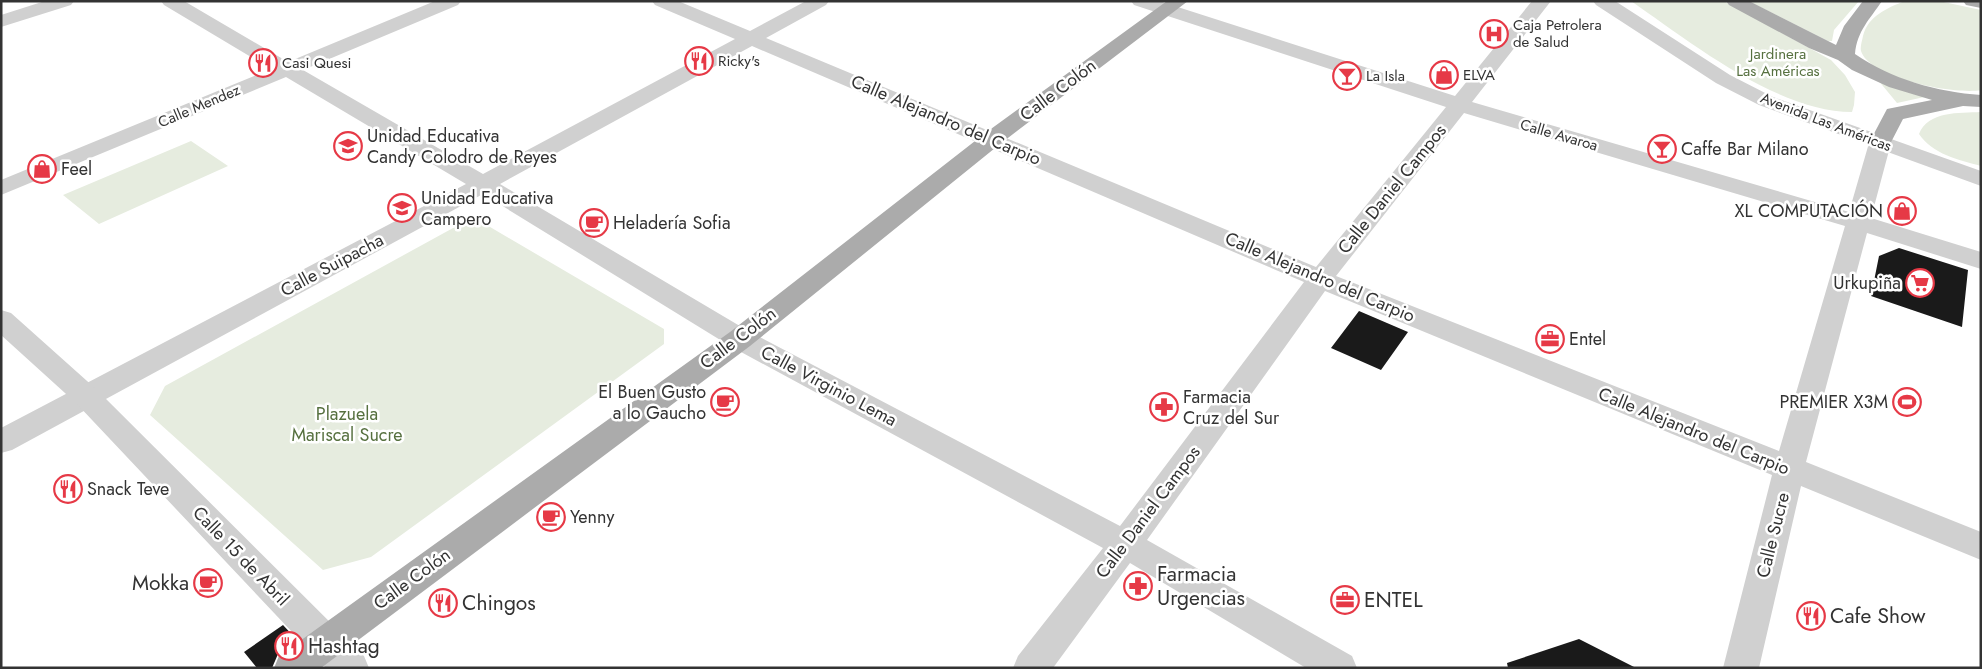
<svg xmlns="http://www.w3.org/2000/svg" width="1982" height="669" viewBox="0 0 1982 669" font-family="Jost,sans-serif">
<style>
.green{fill:#e6ecdf}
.building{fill:#1a1a1a}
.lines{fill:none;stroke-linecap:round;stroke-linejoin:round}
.minor{fill:#d0d0d0;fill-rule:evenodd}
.tertiary{fill:#d0d0d0;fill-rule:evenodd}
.primary{fill:#ababab;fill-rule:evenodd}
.labels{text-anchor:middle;stroke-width:5;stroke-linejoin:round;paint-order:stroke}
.far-poi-label{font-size:15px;fill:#333;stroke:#fff;text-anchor:start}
.far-park-label{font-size:15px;fill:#56703f;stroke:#fff}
.far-street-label{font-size:15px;fill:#333;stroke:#fff}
.street-label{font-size:18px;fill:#333;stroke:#fff}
.poi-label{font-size:18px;fill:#333;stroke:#fff;text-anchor:start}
.park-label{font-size:18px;fill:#56703f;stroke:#fff}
.near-poi-label{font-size:21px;fill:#333;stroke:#fff;text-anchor:start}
</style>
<rect width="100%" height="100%" fill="#fff"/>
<path class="green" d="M 1631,1 L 1724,1 L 1831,60 L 1845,75 L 1855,92 L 1854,105 L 1852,112 C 1778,112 1690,42 1631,1 Z
M 1748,1 L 1859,1 L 1834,30 L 1832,41 L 1828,41 Z
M 1905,1 L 1939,1 L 1981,10 L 1981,90 C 1956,95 1870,79 1861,51 C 1860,47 1862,41 1863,36 C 1868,16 1887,8 1905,1 Z
M 1878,80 L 1929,96 L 1897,103 Z
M 1981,112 L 1981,166 C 1959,160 1932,154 1919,134 C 1928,111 1959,113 1981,112 Z
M 191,141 L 228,166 L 99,224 L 63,195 Z
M 464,222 L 485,224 L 664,329 L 664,344 L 371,557 L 323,570 L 150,415 L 165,386 Z"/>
<path class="building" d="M 1899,248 L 1968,270 L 1962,327 L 1871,296 L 1879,256 Z
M 1359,311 L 1408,332 L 1381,370 L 1331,348 Z
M 283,625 L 297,640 L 278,654 L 272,668 L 257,668 L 244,652 Z
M 1579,639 L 1636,668 L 1508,668 L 1507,663 Z"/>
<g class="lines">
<path class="minor" d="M 45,1 L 74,1 L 71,5 L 1,27 L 1,15 Z
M 161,1 L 184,1 L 288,62 L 435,1 L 461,1 L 458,5 L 303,70 L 483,174 L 735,39 L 655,5 L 652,1 L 678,1 L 750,31 L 806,1 L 829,1 L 826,5 L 766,38 L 1316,267 L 1446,107 L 1134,5 L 1131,1 L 1159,1 L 1455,96 L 1532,1 L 1551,1 L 1472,102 L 1849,212 L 1869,143 L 1872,138 L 1880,136 L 1888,138 L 1891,143 L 1871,218 L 1981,252 L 1981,269 L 1867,233 L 1806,462 L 1981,532 L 1981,560 L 1801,486 L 1759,668 L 1723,668 L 1772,475 L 1325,291 L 1147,540 L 1352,656 L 1357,668 L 1306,668 L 1130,563 L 1053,668 L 1013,668 L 1018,656 L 1103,548 L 730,346 L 483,194 L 12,450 L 1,453 L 1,428 L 466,184 L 286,77 L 1,195 L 1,180 L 271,69 L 164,5 ZM 752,46 L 1304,282 L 1120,526 L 750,332 L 500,184 ZM 1464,113 L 1845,226 L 1779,451 L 1336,276 Z"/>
<path class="tertiary" d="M 1593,1 L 1615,1 L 1730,75 L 1773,97 L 1981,171 L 1981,186 L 1759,105 L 1716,83 L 1596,5 Z
M 1,310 L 11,313 L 96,389 L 364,656 L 369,668 L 326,668 L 76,403 L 1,335 Z"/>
<path class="primary" d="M 1167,1 L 1188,1 L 1000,144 L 750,346 L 321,668 L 274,668 L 279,656 L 730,332 L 984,134 Z
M 1726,1 L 1749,1 L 1836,45 L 1844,26 L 1863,1 L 1882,1 C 1870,19 1857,31 1855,54 C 1891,79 1937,92 1981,95 L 1981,107 L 1963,106 L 1903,119 L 1888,148 L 1880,150 L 1872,148 L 1869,143 L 1887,109 L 1932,100 L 1889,87 L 1852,70 L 1838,60 L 1809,48 L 1729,5 Z
M 1963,1 L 1981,1 L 1981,8 L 1966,5 Z"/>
</g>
<defs>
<symbol id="hospital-ring" viewBox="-11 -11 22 22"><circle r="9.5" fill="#fff" stroke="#e63946" stroke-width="1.5"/><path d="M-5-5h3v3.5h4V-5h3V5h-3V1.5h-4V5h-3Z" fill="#e63946"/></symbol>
<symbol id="restaurant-ring" viewBox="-11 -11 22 22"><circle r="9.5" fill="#fff" stroke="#e63946" stroke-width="1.5"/><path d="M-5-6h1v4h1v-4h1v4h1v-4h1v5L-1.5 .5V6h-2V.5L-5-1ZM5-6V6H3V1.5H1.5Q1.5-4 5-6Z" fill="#e63946"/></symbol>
<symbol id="shop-ring" viewBox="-11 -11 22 22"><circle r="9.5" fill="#fff" stroke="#e63946" stroke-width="1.5"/><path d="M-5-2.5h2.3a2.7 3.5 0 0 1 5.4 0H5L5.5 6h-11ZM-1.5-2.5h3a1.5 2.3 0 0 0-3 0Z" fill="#e63946"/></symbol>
<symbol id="bar-ring" viewBox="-11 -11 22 22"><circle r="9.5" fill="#fff" stroke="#e63946" stroke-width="1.5"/><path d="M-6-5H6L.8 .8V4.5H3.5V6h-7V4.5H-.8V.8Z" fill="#e63946"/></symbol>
<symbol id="school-ring" viewBox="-11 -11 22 22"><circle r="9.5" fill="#fff" stroke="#e63946" stroke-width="1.5"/><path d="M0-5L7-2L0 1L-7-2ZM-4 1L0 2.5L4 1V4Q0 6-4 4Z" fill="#e63946"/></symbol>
<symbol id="cafe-ring" viewBox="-11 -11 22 22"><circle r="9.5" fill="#fff" stroke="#e63946" stroke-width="1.5"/><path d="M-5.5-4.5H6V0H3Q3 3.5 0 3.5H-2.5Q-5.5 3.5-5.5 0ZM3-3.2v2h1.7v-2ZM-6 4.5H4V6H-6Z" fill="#e63946"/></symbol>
<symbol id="supermarket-ring" viewBox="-11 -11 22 22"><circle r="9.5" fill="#fff" stroke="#e63946" stroke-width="1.5"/><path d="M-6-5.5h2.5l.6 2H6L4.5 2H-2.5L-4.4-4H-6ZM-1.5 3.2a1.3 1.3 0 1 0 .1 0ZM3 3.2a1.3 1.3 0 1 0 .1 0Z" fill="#e63946"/></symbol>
<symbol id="office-ring" viewBox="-11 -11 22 22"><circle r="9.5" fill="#fff" stroke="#e63946" stroke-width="1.5"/><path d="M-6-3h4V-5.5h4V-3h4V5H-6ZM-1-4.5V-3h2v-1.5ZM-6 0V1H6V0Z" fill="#e63946"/></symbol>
<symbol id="stadium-ring" viewBox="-11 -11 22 22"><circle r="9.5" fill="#fff" stroke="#e63946" stroke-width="1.5"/><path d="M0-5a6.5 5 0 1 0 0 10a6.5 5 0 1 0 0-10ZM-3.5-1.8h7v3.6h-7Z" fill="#e63946"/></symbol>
<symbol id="pharmacy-ring" viewBox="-11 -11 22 22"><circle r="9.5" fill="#fff" stroke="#e63946" stroke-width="1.5"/><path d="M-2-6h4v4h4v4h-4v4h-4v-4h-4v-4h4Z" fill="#e63946"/></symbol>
</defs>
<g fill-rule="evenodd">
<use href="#hospital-ring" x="1478" y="18" width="32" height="32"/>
<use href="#restaurant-ring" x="683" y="45" width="32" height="32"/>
<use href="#restaurant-ring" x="247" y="47" width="32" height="32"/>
<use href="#shop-ring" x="1428" y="59" width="32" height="32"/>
<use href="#bar-ring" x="1331" y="60" width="32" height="32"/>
<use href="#school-ring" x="332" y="130" width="32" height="32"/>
<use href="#bar-ring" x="1646" y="133" width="32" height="32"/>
<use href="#shop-ring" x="26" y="153" width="32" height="32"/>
<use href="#school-ring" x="386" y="192" width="32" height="32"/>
<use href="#shop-ring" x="1886" y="195" width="32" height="32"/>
<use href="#cafe-ring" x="578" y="207" width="32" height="32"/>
<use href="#supermarket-ring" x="1904" y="267" width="32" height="32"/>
<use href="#office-ring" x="1534" y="323" width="32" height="32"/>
<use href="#cafe-ring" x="709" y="386" width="32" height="32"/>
<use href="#stadium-ring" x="1891" y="386" width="32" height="32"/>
<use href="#pharmacy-ring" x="1148" y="391" width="32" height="32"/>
<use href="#restaurant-ring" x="52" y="473" width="32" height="32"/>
<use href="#cafe-ring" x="535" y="501" width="32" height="32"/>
<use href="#cafe-ring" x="192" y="567" width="32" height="32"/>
<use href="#pharmacy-ring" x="1122" y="570" width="32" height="32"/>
<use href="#office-ring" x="1329" y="584" width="32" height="32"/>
<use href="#restaurant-ring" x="427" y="587" width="32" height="32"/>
<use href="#restaurant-ring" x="1795" y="600" width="32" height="32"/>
<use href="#restaurant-ring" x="273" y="630" width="32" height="32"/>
</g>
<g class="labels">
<g class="far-poi-label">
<text x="1513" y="30">Caja Petrolera<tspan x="1513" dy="17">de Salud</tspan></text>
<text x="718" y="66">Ricky's</text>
<text x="282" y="68">Casi Quesi</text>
<text x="1463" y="80">ELVA</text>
<text x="1366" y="81">La Isla</text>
</g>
<g class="far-park-label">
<text x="1778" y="59">Jardinera<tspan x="1778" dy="17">Las Américas</tspan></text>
</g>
<g class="far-street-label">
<text transform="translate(199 106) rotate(-23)" y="5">Calle Mendez</text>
<text transform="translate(1826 122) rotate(21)" y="5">Avenida Las Américas</text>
<text transform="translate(1559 135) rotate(16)" y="5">Calle Avaroa</text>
</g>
<g class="street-label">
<text transform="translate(1058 90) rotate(-37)" y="6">Calle Colón</text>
<text transform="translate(946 120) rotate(23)" y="6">Calle Alejandro del Carpio</text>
<text transform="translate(1392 189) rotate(-51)" y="6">Calle Daniel Campos</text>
<text transform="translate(332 265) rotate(-28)" y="6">Calle Suipacha</text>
<text transform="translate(1320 277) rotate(23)" y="6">Calle Alejandro del Carpio</text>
<text transform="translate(738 338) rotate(-37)" y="6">Calle Colón</text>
<text transform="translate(829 386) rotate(28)" y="6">Calle Virginio Lema</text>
<text transform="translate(1694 431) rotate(22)" y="6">Calle Alejandro del Carpio</text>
<text transform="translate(1148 512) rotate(-53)" y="6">Calle Daniel Campos</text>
<text transform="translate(1773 535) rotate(-76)" y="6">Calle Sucre</text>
<text transform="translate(241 556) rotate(46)" y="6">Calle 15 de Abril</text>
<text transform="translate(412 579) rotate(-36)" y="6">Calle Colón</text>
</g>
<g class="poi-label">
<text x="367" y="142">Unidad Educativa<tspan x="367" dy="21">Candy Colodro de Reyes</tspan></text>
<text x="1681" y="155">Caffe Bar Milano</text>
<text x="61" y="175">Feel</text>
<text x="421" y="204">Unidad Educativa<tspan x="421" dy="21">Campero</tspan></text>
<text x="1883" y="217" text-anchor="end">XL COMPUTACIÓN</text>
<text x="613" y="229">Heladería Sofia</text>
<text x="1901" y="289" text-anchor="end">Urkupiña</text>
<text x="1569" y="345">Entel</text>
<text x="706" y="398" text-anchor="end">El Buen Gusto<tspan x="706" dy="21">a lo Gaucho</tspan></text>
<text x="1183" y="403">Farmacia<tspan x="1183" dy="21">Cruz del Sur</tspan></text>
<text x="1888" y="408" text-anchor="end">PREMIER X3M</text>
<text x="87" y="495">Snack Teve</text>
<text x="570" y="523">Yenny</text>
</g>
<g class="park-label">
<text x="347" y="420">Plazuela<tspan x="347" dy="21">Mariscal Sucre</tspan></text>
</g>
<g class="near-poi-label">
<text x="1157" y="581">Farmacia<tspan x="1157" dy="24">Urgencias</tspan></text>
<text x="189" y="590" text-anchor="end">Mokka</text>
<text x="1364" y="607">ENTEL</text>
<text x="462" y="610">Chingos</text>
<text x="1830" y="623">Cafe Show</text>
<text x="308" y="653">Hashtag</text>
</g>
</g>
<rect width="1982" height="669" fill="none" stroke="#333333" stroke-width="5"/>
</svg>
